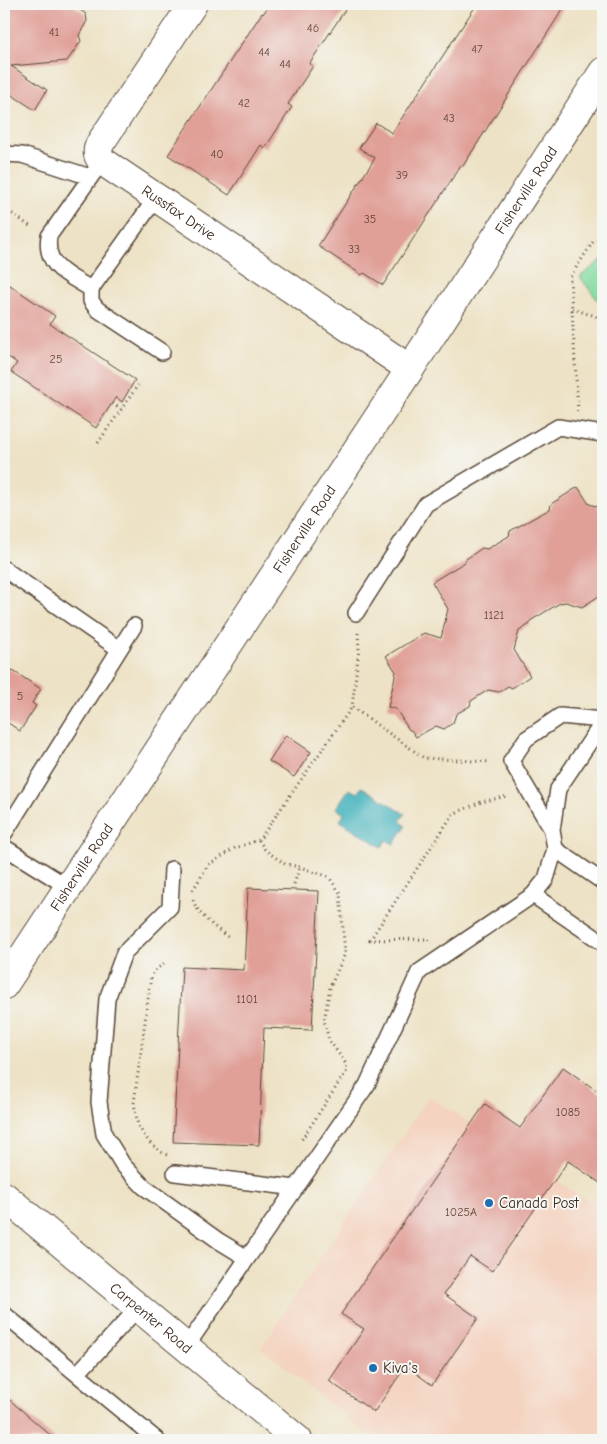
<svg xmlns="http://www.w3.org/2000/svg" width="607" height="1444" viewBox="0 0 607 1444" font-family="'Comic Neue',sans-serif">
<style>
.built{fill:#f4d3c0}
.green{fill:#83dca1;stroke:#5f8360}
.water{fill:#42b2bd;stroke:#3e6e6e}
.building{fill:#e09f97}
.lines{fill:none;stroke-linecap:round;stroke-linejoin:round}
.lane-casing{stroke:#564637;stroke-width:18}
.street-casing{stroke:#564637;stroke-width:30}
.path{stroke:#564637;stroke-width:3;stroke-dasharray:1 4;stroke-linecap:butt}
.lane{stroke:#fff;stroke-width:15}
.street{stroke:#fff;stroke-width:28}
.poi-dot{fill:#1f6fb2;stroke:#f6f6f2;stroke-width:2}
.labels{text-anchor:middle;stroke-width:4;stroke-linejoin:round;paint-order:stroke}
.number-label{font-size:12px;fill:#64473c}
.street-label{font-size:15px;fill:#3b2a1e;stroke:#f6f6f2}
.poi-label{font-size:15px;fill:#3b2a1e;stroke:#f6f6f2;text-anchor:start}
</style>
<rect width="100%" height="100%" fill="#f6f6f2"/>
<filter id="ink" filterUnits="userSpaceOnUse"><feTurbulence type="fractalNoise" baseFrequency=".02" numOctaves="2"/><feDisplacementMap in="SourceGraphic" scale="10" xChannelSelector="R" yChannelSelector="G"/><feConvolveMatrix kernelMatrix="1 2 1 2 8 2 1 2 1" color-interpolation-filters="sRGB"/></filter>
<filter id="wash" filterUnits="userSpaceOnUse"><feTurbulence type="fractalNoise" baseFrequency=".0096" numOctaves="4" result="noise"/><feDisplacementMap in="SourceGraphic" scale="20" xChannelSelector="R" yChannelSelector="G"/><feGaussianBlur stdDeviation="1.12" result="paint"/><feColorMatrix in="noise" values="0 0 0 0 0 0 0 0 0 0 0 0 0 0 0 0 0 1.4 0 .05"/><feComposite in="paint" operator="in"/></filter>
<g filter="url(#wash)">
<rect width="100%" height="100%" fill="#ede2c5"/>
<path class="built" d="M 429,1096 L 603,1211 L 603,1434 L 599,1440 L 375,1440 L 261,1348 Z"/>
<path class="green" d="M 603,259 L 603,307 L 580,277 Z"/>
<path class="water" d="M 362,787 L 405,814 L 400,821 L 406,826 L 394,844 L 386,840 L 382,847 L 340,821 L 344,814 L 336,808 L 349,789 L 357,793 Z"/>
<g id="blocks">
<path class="building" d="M 9,4 L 71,4 L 86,14 L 87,21 L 79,35 L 81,41 L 67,61 L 11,66 L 47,90 L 35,110 L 4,90 L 4,11 Z
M 270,4 L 349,4 L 309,64 L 313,66 L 288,104 L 292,107 L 265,148 L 261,145 L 229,195 L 168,155 L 262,13 L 263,14 Z
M 477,4 L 566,4 L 463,166 L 461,165 L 383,285 L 364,273 L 362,275 L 318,246 L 375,158 L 359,148 L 376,123 L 392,133 Z
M 4,281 L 55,316 L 50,324 L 135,380 L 122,402 L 116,397 L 96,428 L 11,372 L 17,363 L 4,354 Z
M 578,487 L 589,504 L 599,507 L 603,514 L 603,590 L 600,592 L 599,596 L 582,607 L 566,602 L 560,603 L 530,621 L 530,624 L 519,631 L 514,650 L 530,676 L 512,688 L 508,686 L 499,692 L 488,690 L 471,701 L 470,706 L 456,714 L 453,723 L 444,729 L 436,726 L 416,737 L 411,730 L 409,730 L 396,709 L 388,707 L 396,672 L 386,656 L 424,633 L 441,638 L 448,609 L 432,582 L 465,562 L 466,559 L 482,548 L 487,549 L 509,536 L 510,531 L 550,509 L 551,504 Z
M 4,665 L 41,689 L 32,703 L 36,706 L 20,731 L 4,720 Z
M 286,735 L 311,752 L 294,777 L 269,761 Z
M 248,888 L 319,891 L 312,1030 L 264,1028 L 259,1145 L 173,1142 L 182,967 L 244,970 Z
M 563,1067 L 603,1095 L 603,1185 L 568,1161 L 492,1271 L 470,1256 L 444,1294 L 478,1318 L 432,1385 L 406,1366 L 374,1412 L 329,1381 L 364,1329 L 341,1314 L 485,1104 L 520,1128 Z
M 4,1395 L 56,1440 L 4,1440 Z"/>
</g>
</g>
<g filter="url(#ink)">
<use href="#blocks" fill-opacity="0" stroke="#564637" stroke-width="1"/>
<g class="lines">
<defs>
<path id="lane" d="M 4,154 L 22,155 L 90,177
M 102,161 L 49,236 C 44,267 68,275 91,289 L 156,198
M 91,289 L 91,301 L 97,309 L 162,352
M 4,569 L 119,649
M 356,613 L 426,504 L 558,427 L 603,434
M 552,830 L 511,761 L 526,739 L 560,716 L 603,720
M 4,834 L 134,626
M 4,847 L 68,887
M 555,849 L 603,882
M 172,869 L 170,907 L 124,953 L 107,999 L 99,1102 L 104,1134 L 123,1165 L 144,1187 L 219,1241 L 247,1258
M 533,895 L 603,943
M 175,1173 L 296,1188
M 4,1314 L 157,1440
M 186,1347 L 367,1085 L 419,972 L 533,895 L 546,879 L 555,849 L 552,830 L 558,789 L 603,722
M 77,1374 L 138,1308"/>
<g id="street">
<path id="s1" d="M 193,4 L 101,142 C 97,149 96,155 102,161 L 410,369"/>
<path id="s2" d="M 4,985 L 410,369 L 603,72"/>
<path id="s3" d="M 4,1196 L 298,1440"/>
</g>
</defs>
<use href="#lane" class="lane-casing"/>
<use href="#street" class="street-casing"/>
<path class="path" d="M 4,208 L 31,227
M 572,309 L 596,316 L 603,325
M 112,404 L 121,409
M 578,411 L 570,277 L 593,242 L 603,238
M 98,443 L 138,385
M 358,633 L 359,649 L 352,707 L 424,758 L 490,762
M 259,840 L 265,850 L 285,864 L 300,867 L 329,877 L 340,893 L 345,954 L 330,987 L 324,1021 L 329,1040 L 346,1064 L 346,1072 L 300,1142
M 294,884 L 300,867
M 193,890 L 208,865 L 235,848 L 259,840 L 352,707
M 193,900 C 198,916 218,929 230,939
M 429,940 L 429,939 L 370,940 L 453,814 L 481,802 L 508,796
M 164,964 L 156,969 L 151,977 L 134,1103 L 138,1126 L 149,1142 L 161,1152 L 167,1155"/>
<use href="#lane" class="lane"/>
<use href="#street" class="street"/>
</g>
</g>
<g class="poi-dot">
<circle cx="489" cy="1203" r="5"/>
<circle cx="373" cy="1368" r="5"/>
</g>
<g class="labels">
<g class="number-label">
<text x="313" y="32">46</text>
<text x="54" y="36">41</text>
<text x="477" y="53">47</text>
<text x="264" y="56">44</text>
<text x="285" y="68">44</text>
<text x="244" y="107">42</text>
<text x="449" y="122">43</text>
<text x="217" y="158">40</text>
<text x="402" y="179">39</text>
<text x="370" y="223">35</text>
<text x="354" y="253">33</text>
<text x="56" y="363">25</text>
<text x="494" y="619">1121</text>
<text x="20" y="700">5</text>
<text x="247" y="1003">1101</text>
<text x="568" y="1116">1085</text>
<text x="461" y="1216">1025A</text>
</g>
<g class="street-label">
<text dy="5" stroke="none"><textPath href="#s2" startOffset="951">Fisherville Road</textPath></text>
<text dy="5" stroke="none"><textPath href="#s1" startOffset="279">Russfax Drive</textPath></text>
<text dy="5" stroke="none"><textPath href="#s2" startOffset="546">Fisherville Road</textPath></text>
<text dy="5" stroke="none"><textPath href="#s2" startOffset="141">Fisherville Road</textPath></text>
<text dy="5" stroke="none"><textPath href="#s3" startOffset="191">Carpenter Road</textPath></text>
</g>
<g class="poi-label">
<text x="499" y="1208">Canada Post</text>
<text x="383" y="1373">Kiva's</text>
</g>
</g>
<rect width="607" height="1444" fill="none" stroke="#f6f6f2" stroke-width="20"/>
</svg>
